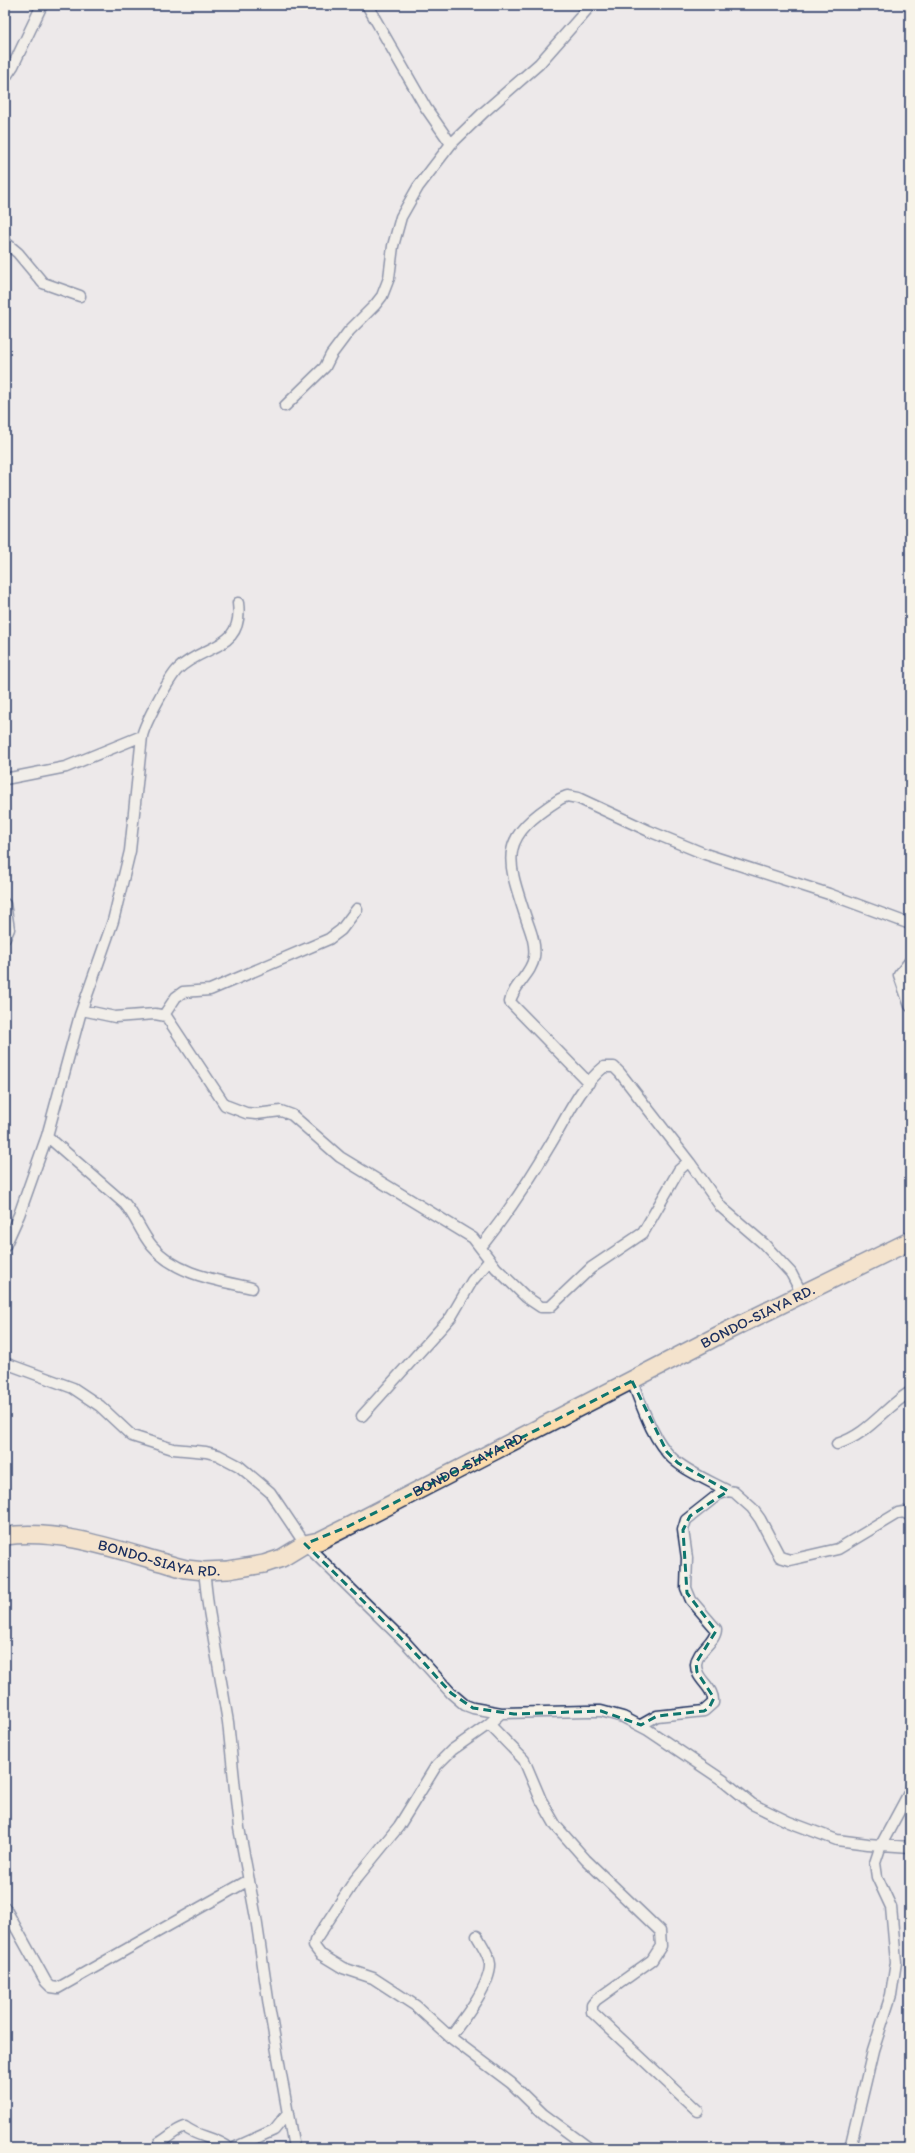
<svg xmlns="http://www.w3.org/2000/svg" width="915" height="2153" viewBox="0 0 915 2153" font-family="Itim,sans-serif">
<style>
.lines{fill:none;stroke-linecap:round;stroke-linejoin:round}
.minor-casing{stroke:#1b2f5e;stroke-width:13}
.trunk-casing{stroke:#1b2f5e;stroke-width:20}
.minor{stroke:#f7f3e8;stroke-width:10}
.trunk{stroke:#fcdcac;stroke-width:17}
.marked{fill:none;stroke:#0f766e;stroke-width:3;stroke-dasharray:8 5;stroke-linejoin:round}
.labels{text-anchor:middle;stroke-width:3;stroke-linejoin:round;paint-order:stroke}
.street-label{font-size:15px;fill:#1b2f5e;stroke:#f7f3e8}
</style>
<rect width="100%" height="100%" fill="#ede9ea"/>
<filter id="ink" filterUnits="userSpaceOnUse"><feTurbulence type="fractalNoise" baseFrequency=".025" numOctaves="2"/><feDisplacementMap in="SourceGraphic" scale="8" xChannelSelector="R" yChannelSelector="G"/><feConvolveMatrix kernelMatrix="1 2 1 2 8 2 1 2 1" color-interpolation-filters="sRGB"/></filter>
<g filter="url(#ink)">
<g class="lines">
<defs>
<path id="minor" d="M 367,5 L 426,108 L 451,144
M 5,78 L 13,66 L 42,5
M 5,242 L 18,253 L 43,283 L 80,296
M 285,406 L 325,367 L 331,355 L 349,331 L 375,305 L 382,296 L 389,278 L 393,246 L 401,217 L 418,187 L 451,144 L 484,112 L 539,64 L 591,5
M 5,779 L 66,767 L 142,736 C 145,723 169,678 178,669 C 204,644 244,650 238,603
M 5,904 L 9,929 L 5,938
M 910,961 L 899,975 L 910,1006
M 82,1010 L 115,1017 L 155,1014 L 166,1016 L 225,1105 L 246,1113 L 256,1114 L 281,1111 L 292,1115 L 340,1157 L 473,1238 L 496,1268 L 526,1297 L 541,1307 L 550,1307 L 591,1268 L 643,1233 L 679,1170 L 688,1162 L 690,1163 L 721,1207 L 763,1243 L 791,1273 L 802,1294
M 164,1015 L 176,997 L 183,992 L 210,990 L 329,939 L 341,930 L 357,909
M 589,1083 L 510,1002 C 513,985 532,974 534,957 C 536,945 531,932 527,921 C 506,857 497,839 560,799 L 567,796 L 578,798 L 649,831 L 705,854 L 829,894 L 910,924
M 47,1136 L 125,1204 C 136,1217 141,1233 152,1246 C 176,1275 217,1280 252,1288
M 5,1246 L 19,1215 L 47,1136 L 80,1015 L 113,921 L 130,851 L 142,736
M 481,1247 C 507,1214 529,1181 550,1145 C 566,1119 580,1086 604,1067 L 614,1067 L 620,1073 L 690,1163
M 5,1363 L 73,1388 L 100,1406 L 132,1436 L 173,1449 L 206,1452 L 218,1455 L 239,1466 L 270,1492 L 305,1544 L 406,1643 L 451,1693 L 465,1705 L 473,1708 L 501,1713 L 587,1711 L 601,1711 L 623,1717 L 648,1730 L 724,1781 L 752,1804 L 789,1822 L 837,1840 L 868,1844 L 910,1847
M 632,1381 C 642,1406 652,1439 672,1458 C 687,1472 710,1481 728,1491
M 362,1416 L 451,1317 L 472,1281 L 490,1260
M 837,1444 C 869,1434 883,1409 910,1392
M 204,1571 L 208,1605 L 228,1722 L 239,1828 L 256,1918 L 269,2006 L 294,2148
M 501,1713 L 489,1724 L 452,1750 L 436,1766 L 399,1826 L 355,1880 L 315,1941 L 314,1946 L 320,1954 L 343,1968 L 373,1978 L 416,2006 L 450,2037 L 511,2083 L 543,2114 L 589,2148
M 489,1724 L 524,1760 L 541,1800 L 556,1826 L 586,1860 L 660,1931 L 661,1946 L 652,1960 L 596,2000 L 592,2005 L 592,2012 L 698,2111
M 641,1725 L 657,1716 L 704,1711 L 713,1703 C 715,1687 695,1680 696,1664 C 697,1650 716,1642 716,1629 L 691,1600 L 686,1588 L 687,1558 L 683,1530 L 686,1520 L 719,1494 L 728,1491 L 734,1492 L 752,1508 L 760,1519 L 780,1557 L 790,1560 L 838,1549 L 898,1513 L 904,1512 L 910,1516
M 5,1908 L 46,1982 L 51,1987 L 58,1988 L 249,1880
M 450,2037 C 462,2021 491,1985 490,1964 C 489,1954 482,1945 477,1936
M 159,2143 C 168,2138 175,2130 185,2127 C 199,2138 214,2136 229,2148
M 234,2148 L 274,2130 L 287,2114
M 850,2148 L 873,2051 L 891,1995 L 896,1962 L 891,1907 L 877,1877 L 875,1863 L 881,1845 L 910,1791"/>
<g id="trunk">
<path id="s1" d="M 5,1536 C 67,1528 127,1554 186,1569 L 204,1571 L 228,1570 L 264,1564 L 282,1558 L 305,1544 L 319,1541 L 349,1526 L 725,1332 L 910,1241"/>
</g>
</defs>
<use href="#minor" class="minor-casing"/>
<use href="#trunk" class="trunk-casing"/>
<use href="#minor" class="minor"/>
<use href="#trunk" class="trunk"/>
</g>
</g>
<path d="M0 0H915V2153H0ZM 632,1381 L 667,1452 L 678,1463 L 728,1491 L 690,1516 L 683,1530 L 687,1593 L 716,1631 L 696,1663 L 697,1672 L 714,1698 L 709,1708 L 704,1711 L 657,1716 L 641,1725 L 601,1711 L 514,1714 L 473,1708 L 451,1693 L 406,1643 L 305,1544 L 349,1526 Z" fill="#ede9ea" fill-opacity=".55" fill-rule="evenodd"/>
<path class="marked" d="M 632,1381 L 667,1452 L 678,1463 L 728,1491 L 690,1516 L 683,1530 L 687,1593 L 716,1631 L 696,1663 L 697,1672 L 714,1698 L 709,1708 L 704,1711 L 657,1716 L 641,1725 L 601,1711 L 514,1714 L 473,1708 L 451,1693 L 406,1643 L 305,1544 L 349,1526 Z"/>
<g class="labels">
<g class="street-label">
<text dy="5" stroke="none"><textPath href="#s1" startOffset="817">BONDO-SIAYA RD.</textPath></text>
<text dy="5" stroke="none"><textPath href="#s1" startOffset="493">BONDO-SIAYA RD.</textPath></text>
<text dy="5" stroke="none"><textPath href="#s1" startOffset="157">BONDO-SIAYA RD.</textPath></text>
</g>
</g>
<rect width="915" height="2153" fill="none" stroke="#f7f3e8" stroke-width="20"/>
<rect x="10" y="10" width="895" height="2133" fill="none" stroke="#1b2f5e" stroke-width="1.5" filter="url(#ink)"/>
</svg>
